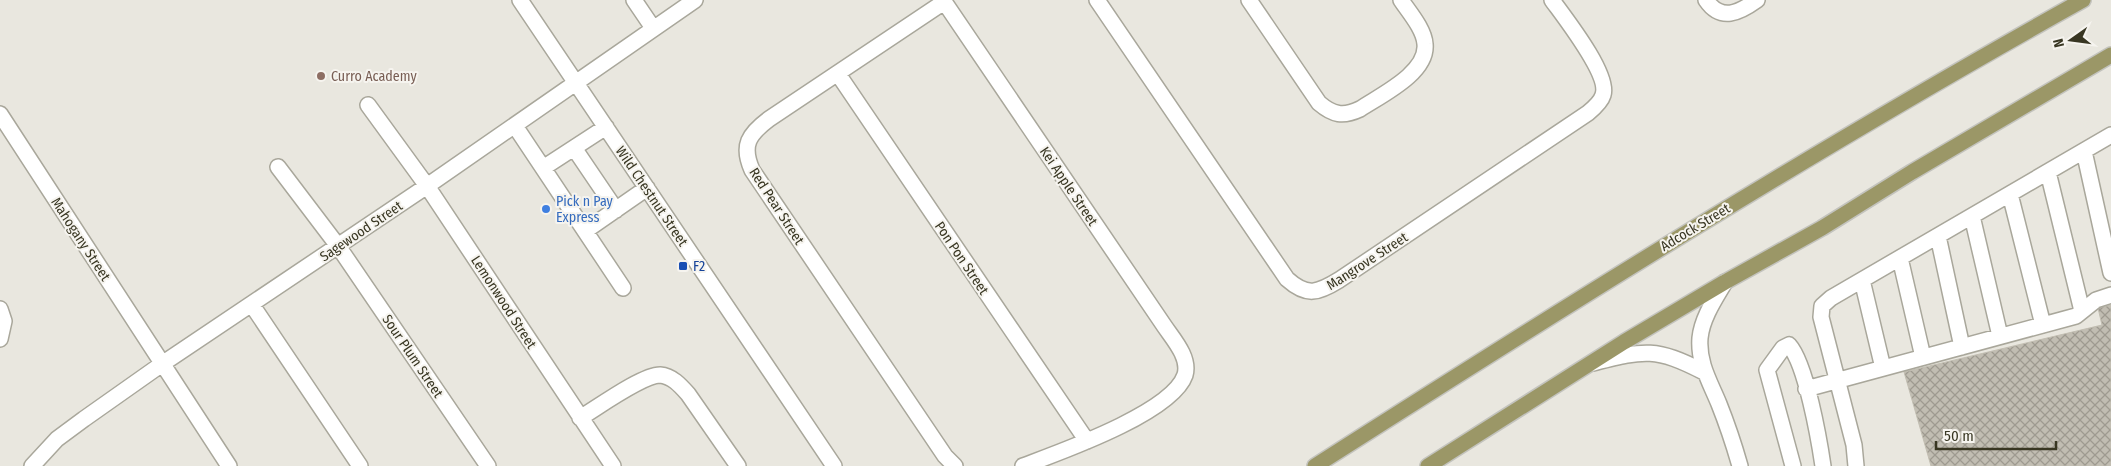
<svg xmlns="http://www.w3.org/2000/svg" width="2111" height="466" viewBox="0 0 2111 466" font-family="'Fira Sans Condensed',sans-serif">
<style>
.building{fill:url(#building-cross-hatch);stroke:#c2beb2}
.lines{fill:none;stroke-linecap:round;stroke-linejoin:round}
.minor-casing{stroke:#a9a79b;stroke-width:18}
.major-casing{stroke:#c3c3bd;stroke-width:18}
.minor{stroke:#fff;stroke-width:15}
.major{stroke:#9b9767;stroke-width:15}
.education-dot{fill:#8d6e63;stroke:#f6f4ef;stroke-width:2}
.shop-dot{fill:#3f7fe0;stroke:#f6f4ef;stroke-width:2}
.transit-dot{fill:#1a4fb4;stroke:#f6f4ef;stroke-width:2}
.labels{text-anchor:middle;stroke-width:4;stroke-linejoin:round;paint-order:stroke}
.education-label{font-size:14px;fill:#785e54;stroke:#f6f4ef;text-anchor:start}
.street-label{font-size:14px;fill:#383622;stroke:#f6f4ef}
.shop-label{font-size:14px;fill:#366cbe;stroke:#f6f4ef;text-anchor:start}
.transit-label{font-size:14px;fill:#164399;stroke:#f6f4ef;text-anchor:start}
</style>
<defs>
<pattern id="building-cross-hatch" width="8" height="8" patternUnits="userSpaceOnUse" patternTransform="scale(1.25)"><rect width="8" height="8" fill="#c1bdb2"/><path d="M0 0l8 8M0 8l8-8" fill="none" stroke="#9e9a90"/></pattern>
</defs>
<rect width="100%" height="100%" fill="#e9e7df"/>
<path class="building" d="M 2111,305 L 2111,466 L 1931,466 L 1904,372 L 2102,325 L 2098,308 Z"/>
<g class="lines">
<defs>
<path id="minor" d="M 520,0 L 834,466
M 634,0 L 653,28
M 943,0 L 1165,327 C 1174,340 1190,358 1185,375 C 1172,413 1060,452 1023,466
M 1097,0 L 1287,279 C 1307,297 1318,293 1339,280 L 1588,113 C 1594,108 1601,102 1603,95 C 1610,75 1565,18 1552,0
M 1249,0 L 1319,103 C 1333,115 1343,117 1360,109 C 1381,95 1428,73 1425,44 C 1424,29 1409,12 1401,0
M 1706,0 C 1721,22 1739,13 1757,0
M 944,2 L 769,119 C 749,134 741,145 752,170 L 945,456 L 955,466
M 838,74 L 1087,441
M 368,105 L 427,186 L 613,466
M 0,114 L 229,466
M 515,126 L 623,288
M 574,148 L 616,210
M 2084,151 L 2111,273
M 278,167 L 338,246 L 488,466
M 543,168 L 606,127
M 2048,172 L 2082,311
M 2010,194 L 2043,325
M 1972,216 L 2000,336
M 585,231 L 647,188
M 1938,236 L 1962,347
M 1900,258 L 1923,357
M 1862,280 L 1883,368
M 1725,282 C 1715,299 1702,318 1700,338 C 1698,363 1710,382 1719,404 C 1727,424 1734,445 1740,466
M 252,305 L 360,466
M 0,309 L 4,321 L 0,339
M 1593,363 C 1645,350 1655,347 1704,372
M 1806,389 L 2076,316 L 2096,300 L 2111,295
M 580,418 C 597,408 642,375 660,375 C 672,376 680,385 688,394 L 738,466
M 32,466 L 57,439 L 84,419 L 162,364 L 427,186 L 695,0
M 1793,466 L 1767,370 L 1783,348 L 1789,345 C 1806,364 1819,439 1823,466
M 1856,466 L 1854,445 L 1821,317 L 1822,306 L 1831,298 L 2111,135"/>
<path id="major" d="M 1315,466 C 1567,305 1821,146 2083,0
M 1428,466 L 1624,342 L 1725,282 L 1822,228 L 1912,172 L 2111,55"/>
</defs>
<use href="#minor" class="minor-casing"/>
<use href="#major" class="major-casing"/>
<use href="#minor" class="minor"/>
<use href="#major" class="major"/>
</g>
<circle class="education-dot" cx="321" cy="76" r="5"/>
<circle class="shop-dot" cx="546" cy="209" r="5"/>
<rect class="transit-dot" x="678" y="261" width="10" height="10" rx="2.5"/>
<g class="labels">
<g class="education-label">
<text x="331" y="81">Curro Academy</text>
</g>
<g class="street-label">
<text transform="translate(1069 186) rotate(56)" y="5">Kei Apple Street</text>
<text transform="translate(652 196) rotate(56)" y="5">Wild Chestnut Street</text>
<text transform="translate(777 206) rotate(57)" y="5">Red Pear Street</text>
<text transform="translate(1695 227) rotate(-31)" y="5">Adcock Street</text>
<text transform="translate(361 231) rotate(-34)" y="5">Sagewood Street</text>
<text transform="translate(81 239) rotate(57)" y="5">Mahogany Street</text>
<text transform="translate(962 258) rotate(56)" y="5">Pon Pon Street</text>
<text transform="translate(1367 261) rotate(-33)" y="5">Mangrove Street</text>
<text transform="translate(504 302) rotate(57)" y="5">Lemonwood Street</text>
<text transform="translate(413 356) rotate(56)" y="5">Sour Plum Street</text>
</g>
<g class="shop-label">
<text x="556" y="206">Pick n Pay<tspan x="556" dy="16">Express</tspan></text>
</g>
<g class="transit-label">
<text x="693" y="271">F2</text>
</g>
</g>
<g transform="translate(2071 40) rotate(256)" stroke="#f6f4ef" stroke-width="4" paint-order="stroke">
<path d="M0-4L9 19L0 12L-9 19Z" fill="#383622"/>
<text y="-8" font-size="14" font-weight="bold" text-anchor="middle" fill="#383622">N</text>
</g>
<path d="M1936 441v8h120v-8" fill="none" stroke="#383622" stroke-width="2.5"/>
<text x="1944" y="441" font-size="15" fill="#383622" stroke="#f6f4ef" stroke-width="4" paint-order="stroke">50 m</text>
</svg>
